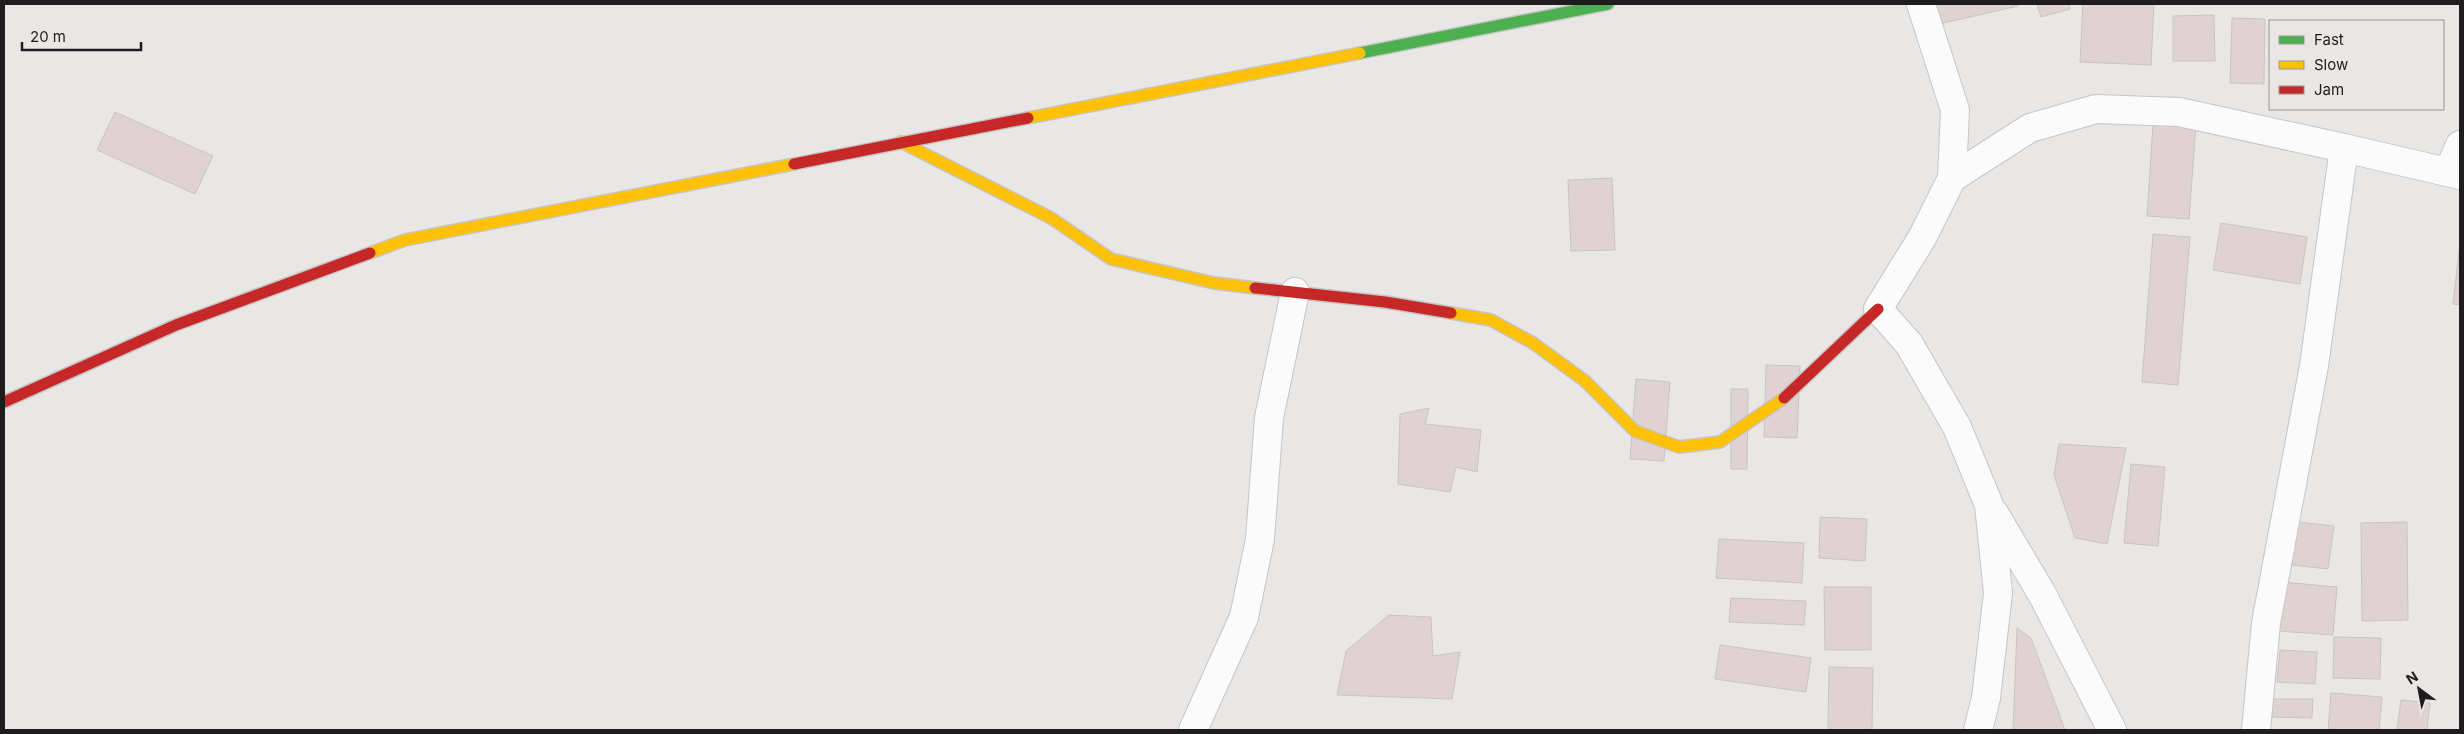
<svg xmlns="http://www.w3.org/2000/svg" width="2464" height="734" viewBox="0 0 2464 734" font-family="Inter,sans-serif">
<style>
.building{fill:#e0d1d3;stroke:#c7c5c5}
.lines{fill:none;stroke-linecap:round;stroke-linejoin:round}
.street-casing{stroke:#c6c5c4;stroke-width:30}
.fast-casing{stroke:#c6c5c4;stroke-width:14}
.slow-casing{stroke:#c6c5c4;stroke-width:14}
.jam-casing{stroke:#c6c5c4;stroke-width:14}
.street{stroke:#fcfbfb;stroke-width:28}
.fast{stroke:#4caf50;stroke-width:11}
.slow{stroke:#ffc107;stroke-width:11}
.jam{stroke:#c62828;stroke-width:11}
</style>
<rect width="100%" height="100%" fill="#e9e7e5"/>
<path class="building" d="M 1934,4 L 2018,4 L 2018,6 L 1939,24 Z
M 2037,4 L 2069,4 L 2070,9 L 2041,17 Z
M 2083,4 L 2154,4 L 2151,65 L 2080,62 Z
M 2214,15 L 2215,61 L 2173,61 L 2173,16 Z
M 2232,18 L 2265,19 L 2264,84 L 2230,83 Z
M 2154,109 L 2197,112 L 2189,219 L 2147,216 Z
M 115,112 L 213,156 L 195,194 L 97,150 Z
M 1612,178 L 1615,250 L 1571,251 L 1568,180 Z
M 2221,223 L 2307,237 L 2300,284 L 2213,270 Z
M 2153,234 L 2190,237 L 2178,385 L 2142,382 Z
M 2460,243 L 2460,305 L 2453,304 Z
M 1766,365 L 1800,366 L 1797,438 L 1764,437 Z
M 1636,379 L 1670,382 L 1664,461 L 1630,459 Z
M 1731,389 L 1748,389 L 1747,469 L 1731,469 Z
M 1429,408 L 1425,424 L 1481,430 L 1477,472 L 1456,467 L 1450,492 L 1398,484 L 1400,414 Z
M 2059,444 L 2126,448 L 2107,544 L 2075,538 L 2054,475 Z
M 2131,464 L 2165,467 L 2158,546 L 2124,543 Z
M 1820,517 L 1867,519 L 1865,561 L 1819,558 Z
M 2287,521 L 2334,526 L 2328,569 L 2282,564 Z
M 2407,522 L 2408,620 L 2362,621 L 2361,523 Z
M 1719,539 L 1804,543 L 1802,583 L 1716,578 Z
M 2282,582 L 2337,587 L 2333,635 L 2278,631 Z
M 1824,587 L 1871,587 L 1871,650 L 1825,650 Z
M 1731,598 L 1806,601 L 1804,625 L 1729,622 Z
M 1389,615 L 1431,617 L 1433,656 L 1460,652 L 1452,699 L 1337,695 L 1346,651 Z
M 2017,628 L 2031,638 L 2065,730 L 2013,730 Z
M 2334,637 L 2381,638 L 2380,679 L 2333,678 Z
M 1720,645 L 1811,658 L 1806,692 L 1715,679 Z
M 2280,650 L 2317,652 L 2315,684 L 2277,682 Z
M 1829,667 L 1873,668 L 1872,730 L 1828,730 Z
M 2331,693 L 2382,697 L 2379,730 L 2328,730 Z
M 2272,699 L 2313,699 L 2312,718 L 2271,717 Z
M 2401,700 L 2430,703 L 2427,730 L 2397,730 Z"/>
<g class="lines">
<defs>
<path id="street" d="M 1921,4 L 1955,110 L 1952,178 L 1922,238 L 1878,309 L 1909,344 L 1957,427 L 1989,505 L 1998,593 L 1986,698 L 1978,730
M 2344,148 L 2460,175
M 2448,172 L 2460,145
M 1952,178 L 2030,128 L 2096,109 L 2179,112 L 2344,148 L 2314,366 L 2266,623 L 2256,730
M 1994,513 L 2042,594 L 2112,730
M 1193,730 L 1244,617 L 1260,539 L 1269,418 L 1295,292"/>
<path id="fast" d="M 1360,53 L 1608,4"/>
<path id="slow" d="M 1028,118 L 1360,53
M 901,142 L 1051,218 L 1111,259 L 1214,283 L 1255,288
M 370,253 L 405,240 L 794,164
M 1451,313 L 1491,320 L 1533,343 L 1585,381 L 1635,431 L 1679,447 L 1720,442 L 1784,398"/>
<path id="jam" d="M 794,164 L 1028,118
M 1255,288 L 1385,302 L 1451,313
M 1784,398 L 1878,309
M 4,402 L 176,325 L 370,253"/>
</defs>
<use href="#street" class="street-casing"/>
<use href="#fast" class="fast-casing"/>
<use href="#slow" class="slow-casing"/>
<use href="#jam" class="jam-casing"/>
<use href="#street" class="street"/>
<use href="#fast" class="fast"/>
<use href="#slow" class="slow"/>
<use href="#jam" class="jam"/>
</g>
<rect width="2464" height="734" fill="none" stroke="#1e1c1c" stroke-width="10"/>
<rect x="2269" y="20" width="175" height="90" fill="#eae6e4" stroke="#989594"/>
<rect x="2279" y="36" width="25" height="8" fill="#4caf50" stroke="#989594"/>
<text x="2314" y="45" font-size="15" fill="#1e1c1c">Fast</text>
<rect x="2279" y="61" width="25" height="8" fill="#ffc107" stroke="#989594"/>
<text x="2314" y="70" font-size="15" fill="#1e1c1c">Slow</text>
<rect x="2279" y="86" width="25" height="8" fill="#c62828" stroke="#989594"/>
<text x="2314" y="95" font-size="15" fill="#1e1c1c">Jam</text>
<g transform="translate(2419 689) rotate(328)" stroke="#eae6e4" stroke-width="4" paint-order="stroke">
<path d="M0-4L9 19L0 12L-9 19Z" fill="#1e1c1c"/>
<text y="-8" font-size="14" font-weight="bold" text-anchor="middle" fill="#1e1c1c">N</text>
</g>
<path d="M22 42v8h119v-8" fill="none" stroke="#1e1c1c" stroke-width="2.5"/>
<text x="30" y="42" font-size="15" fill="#1e1c1c" stroke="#eae6e4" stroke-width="4" paint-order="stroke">20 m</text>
</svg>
